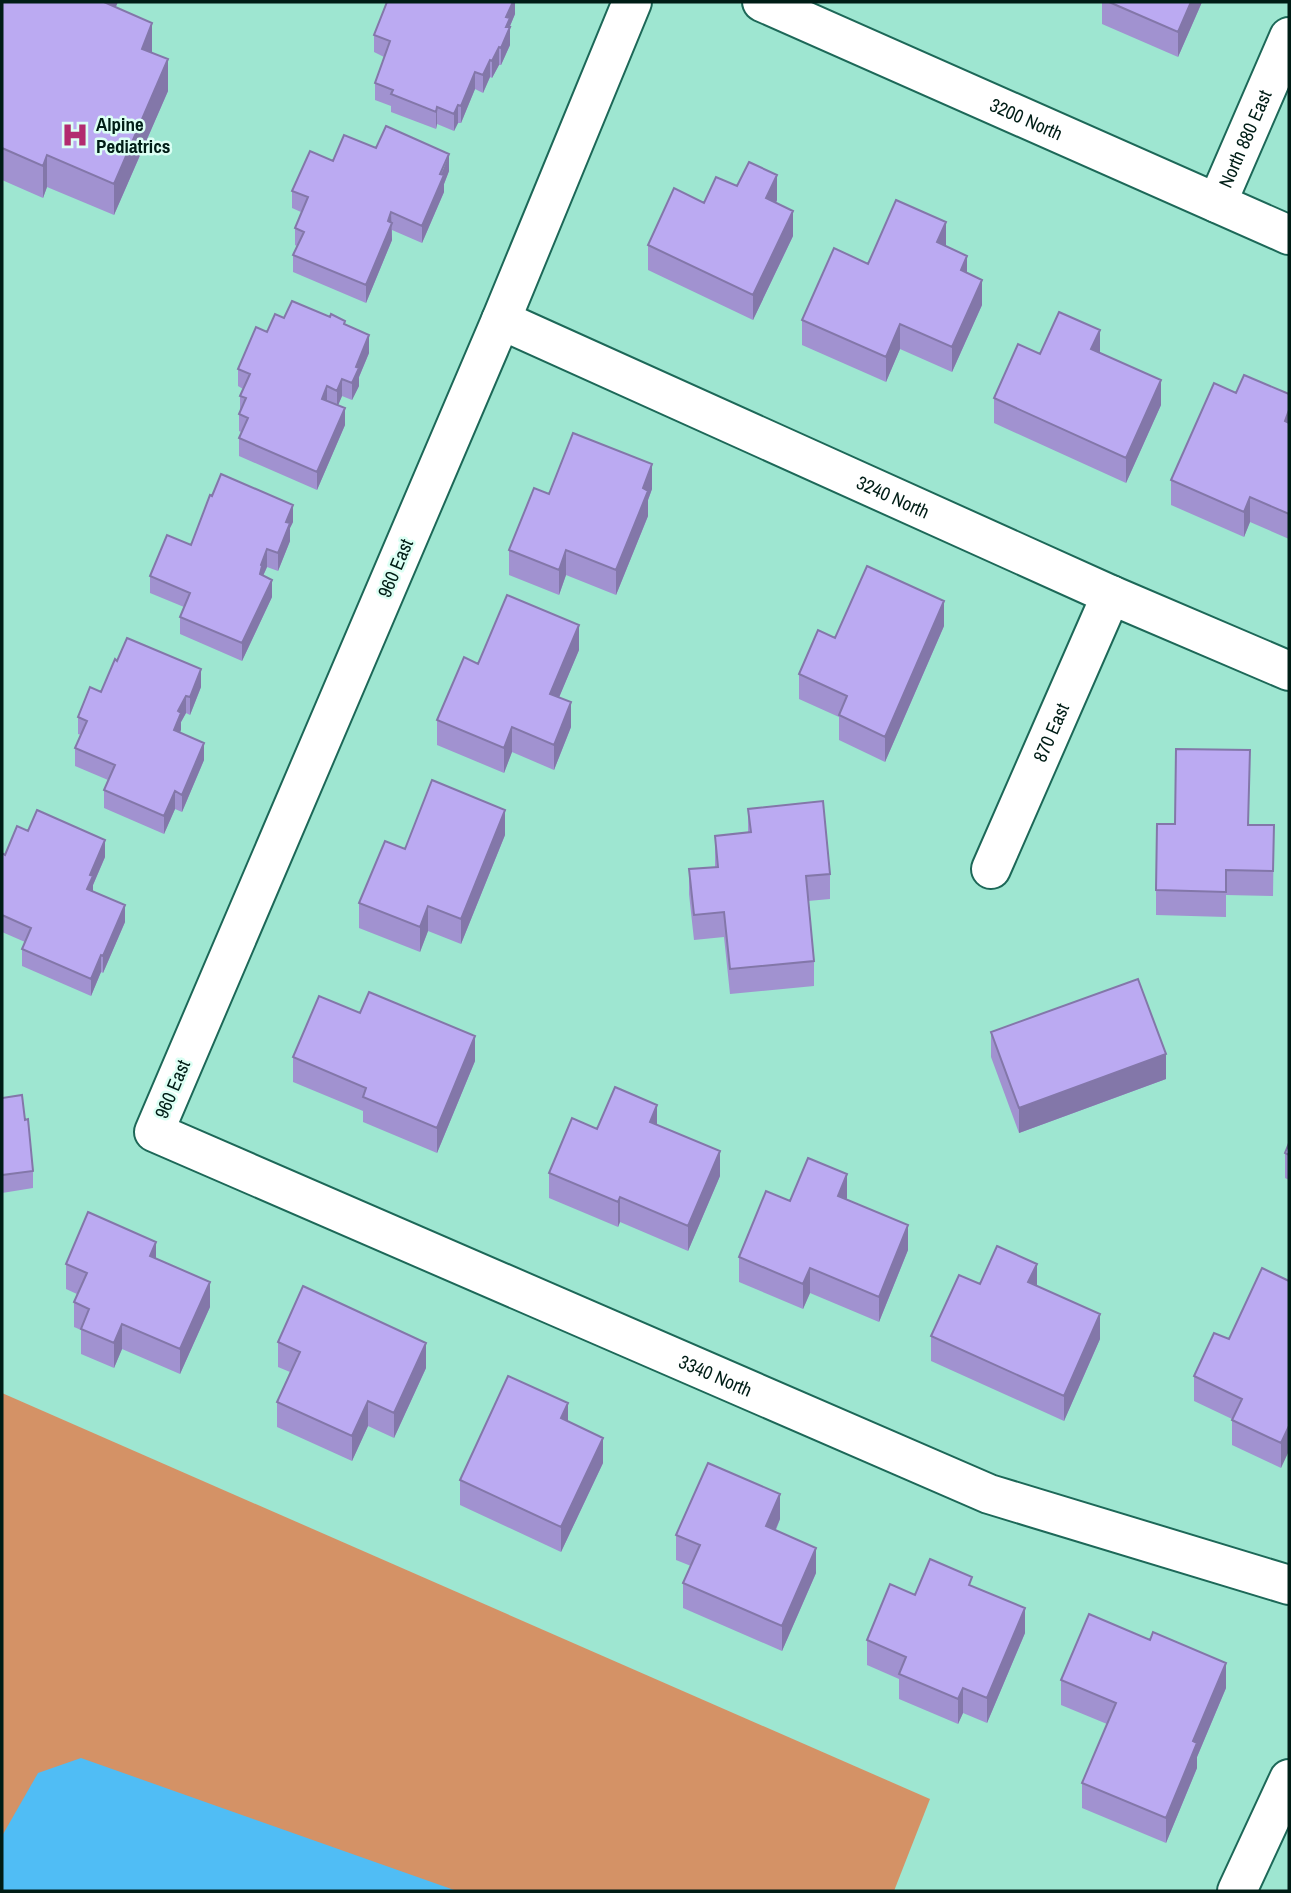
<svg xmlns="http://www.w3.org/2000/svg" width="1291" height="1893" viewBox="0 0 1291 1893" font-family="'Archivo Narrow',sans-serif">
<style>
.green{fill:#d49266}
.water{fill:#50bdf5}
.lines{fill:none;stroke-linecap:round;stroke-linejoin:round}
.minor-casing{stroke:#1d6858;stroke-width:42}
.minor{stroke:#fff;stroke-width:38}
.wall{fill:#a192d0}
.shaded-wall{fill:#8377a9}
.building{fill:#bbaaf2;stroke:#8377a9;stroke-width:2}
.labels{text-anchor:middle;stroke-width:5;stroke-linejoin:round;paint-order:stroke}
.street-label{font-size:19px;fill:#001d16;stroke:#dcfff4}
.poi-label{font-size:19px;font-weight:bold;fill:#001d16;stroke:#dcfff4;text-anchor:start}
</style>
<rect width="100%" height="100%" fill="#9ee6d1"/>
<path class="green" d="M 2,1393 L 930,1799 L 894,1891 L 2,1891 Z"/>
<path class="water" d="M 81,1758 L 457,1891 L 2,1891 L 2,1836 L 38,1773 Z"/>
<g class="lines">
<defs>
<g id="minor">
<path id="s1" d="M 632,2 L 501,320 L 154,1132 L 989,1494 L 1289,1585"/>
<path id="s2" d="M 762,2 L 1289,235"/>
<path id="s3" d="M 1217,203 L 1289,37"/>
<path id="s4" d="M 501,320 L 1111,595 L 1289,671"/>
<path id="s5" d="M 991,869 L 1111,595"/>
<path d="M 1237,1891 L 1289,1779"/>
</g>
</defs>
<use href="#minor" class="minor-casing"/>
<use href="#minor" class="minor"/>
</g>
<path class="wall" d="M 2,2 L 116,8 L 152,53 L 168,91 L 114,215 L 47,187 L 43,198 L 2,180 Z
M 515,2 L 515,14 L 510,26 L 510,45 L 501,65 L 499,65 L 492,78 L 490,77 L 483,93 L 475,89 L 461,123 L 458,123 L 454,131 L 437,124 L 436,129 L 391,112 L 391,106 L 375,100 L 375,83 L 384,57 L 374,52 L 374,35 Z
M 1102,2 L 1202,2 L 1178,57 L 1102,24 Z
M 376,148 L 449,171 L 444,184 L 444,192 L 422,243 L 392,230 L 392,240 L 366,303 L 293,272 L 293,255 L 297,246 L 295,245 L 295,228 L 301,212 L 292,208 L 292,191 L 333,161 Z
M 737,186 L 777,200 L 776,203 L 793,236 L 753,320 L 648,270 L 648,245 L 704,203 Z
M 946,246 L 967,273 L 982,305 L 952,372 L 900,349 L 886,382 L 802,345 L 802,320 L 868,264 Z
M 284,318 L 345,325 L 369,353 L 359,377 L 359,386 L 352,400 L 342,396 L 338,405 L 345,425 L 317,490 L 239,456 L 239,438 L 241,432 L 239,431 L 239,414 L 240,411 L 240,396 L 243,389 L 238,386 L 238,369 Z
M 1100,353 L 1161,405 L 1126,483 L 994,423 L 994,398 L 1040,354 Z
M 1236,393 L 1289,394 L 1289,539 L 1250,522 L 1244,537 L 1171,505 L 1171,480 Z
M 652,489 L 648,500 L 648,516 L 616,595 L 566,575 L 559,595 L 509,575 L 509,550 L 549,494 Z
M 212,496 L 293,522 L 290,528 L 290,541 L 278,571 L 267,567 L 263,576 L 272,597 L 242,661 L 180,634 L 180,617 L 184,607 L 150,593 L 150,576 L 191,545 Z
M 944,626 L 885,762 L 839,740 L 839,717 L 799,699 L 799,674 L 835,638 Z
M 579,650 L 559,697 L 571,727 L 554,770 L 512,752 L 504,773 L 437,745 L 437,720 L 478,664 Z
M 201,687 L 190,715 L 186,713 L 181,722 L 180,733 L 204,760 L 182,812 L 175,809 L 164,834 L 104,808 L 104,790 L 108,780 L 75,766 L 75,748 L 81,735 L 78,734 L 78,717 L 101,692 Z
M 748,809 L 830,874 L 830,899 L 808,901 L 814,961 L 814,986 L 730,994 L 724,937 L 694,940 L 689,894 L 689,869 L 715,867 L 715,836 L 748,832 Z
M 1249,825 L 1274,825 L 1273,896 L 1226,895 L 1226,917 L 1156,915 L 1156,890 Z
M 28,831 L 105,857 L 93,885 L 93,891 L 125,922 L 103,973 L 101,972 L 91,996 L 22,966 L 22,949 L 25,942 L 2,932 L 2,854 L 5,855 Z
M 505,835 L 461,944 L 428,931 L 420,952 L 359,928 L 359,903 L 405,849 Z
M 991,1032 L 1166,1079 L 1019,1133 L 991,1057 Z
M 293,1057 L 475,1061 L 437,1153 L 363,1122 L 363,1111 L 293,1082 Z
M 2,1098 L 33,1171 L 33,1188 L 2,1193 Z
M 657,1125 L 720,1176 L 688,1251 L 620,1222 L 618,1227 L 549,1198 L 549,1173 L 597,1129 Z
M 1289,1143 L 1289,1180 L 1285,1178 L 1285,1153 Z
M 847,1199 L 908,1250 L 879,1322 L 810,1293 L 803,1309 L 739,1282 L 739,1257 L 790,1201 Z
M 156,1258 L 210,1307 L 180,1374 L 122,1349 L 114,1368 L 81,1354 L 81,1330 L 74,1327 L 74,1302 L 77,1294 L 66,1289 L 66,1264 Z
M 1289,1281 L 1281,1468 L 1232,1445 L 1232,1419 L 1194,1401 L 1194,1376 L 1229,1339 Z
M 980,1284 L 1037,1286 L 1100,1339 L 1064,1421 L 931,1361 L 931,1336 Z
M 278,1342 L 426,1368 L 394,1438 L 368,1426 L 352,1461 L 277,1427 L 277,1402 L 290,1372 L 278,1367 Z
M 568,1421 L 603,1463 L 561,1552 L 460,1505 L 460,1480 Z
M 780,1519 L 776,1530 L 816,1573 L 782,1651 L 683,1608 L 683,1583 L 691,1566 L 676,1560 L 676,1535 Z
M 972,1586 L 1025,1633 L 987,1723 L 963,1713 L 958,1724 L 899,1699 L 899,1679 L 867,1665 L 867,1640 L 915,1595 Z
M 1061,1680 L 1226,1688 L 1197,1757 L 1197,1768 L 1166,1843 L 1082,1808 L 1082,1783 L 1107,1724 L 1061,1705 Z"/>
<path class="shaded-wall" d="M 104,2 L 118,2 L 104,34 Z
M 513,2 L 515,2 L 515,14 L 510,26 L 510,45 L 501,65 L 501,48 L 506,17 Z
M 1191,2 L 1202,2 L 1178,57 L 1178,32 Z
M 152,23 L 152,55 L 142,49 Z
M 499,47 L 499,65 L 492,78 L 492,61 Z
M 168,59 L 168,91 L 114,215 L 114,184 Z
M 490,60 L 490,77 L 483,93 L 483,75 Z
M 475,72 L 475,89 L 461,123 L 461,106 Z
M 458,105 L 458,123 L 454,131 L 454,114 Z
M 437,107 L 437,124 L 436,129 L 436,112 Z
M 449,154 L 449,171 L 444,184 L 444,192 L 422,243 L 422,226 Z
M 47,155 L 47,187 L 43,198 L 43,166 Z
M 777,175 L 777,200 L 766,223 L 766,198 Z
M 793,211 L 793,236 L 753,320 L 753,295 Z
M 391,212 L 392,240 L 366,303 L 366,285 Z
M 946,222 L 946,247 L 937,242 Z
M 967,256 L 967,281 L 961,270 Z
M 982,280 L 982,305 L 952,372 L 952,347 Z
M 900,324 L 900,349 L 886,382 L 886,357 Z
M 1100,330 L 1100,355 L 1091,349 Z
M 369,335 L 369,353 L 359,377 L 359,386 L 352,400 L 352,383 L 356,367 Z
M 342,379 L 342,396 L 337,408 L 337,391 Z
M 1161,380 L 1161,405 L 1126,483 L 1126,458 Z
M 327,386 L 327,404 L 322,399 Z
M 345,408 L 345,425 L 317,490 L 317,472 Z
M 1289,410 L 1289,435 L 1285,421 Z
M 652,464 L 652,489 L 648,500 L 648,516 L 616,595 L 616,570 L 643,488 Z
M 1250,497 L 1250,522 L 1244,537 L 1244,512 Z
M 293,505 L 293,522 L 290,528 L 290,541 L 278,571 L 278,553 L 286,522 Z
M 267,549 L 267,567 L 262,578 L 260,592 L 261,565 Z
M 566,550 L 566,575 L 559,595 L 559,570 Z
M 272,580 L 272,597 L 242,661 L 242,643 Z
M 944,601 L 944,626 L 885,762 L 885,737 Z
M 579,625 L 579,650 L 550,719 L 550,694 Z
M 201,669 L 201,687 L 190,715 L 190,697 Z
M 186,696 L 186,713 L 181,722 L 181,730 L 174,748 L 174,730 L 178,711 Z
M 571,702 L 571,727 L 554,770 L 554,745 Z
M 512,727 L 512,752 L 504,773 L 504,748 Z
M 204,743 L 204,760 L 182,812 L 182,795 Z
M 175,791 L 175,809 L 164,834 L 164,816 Z
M 505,810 L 505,835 L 461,944 L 461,919 Z
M 105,840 L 105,857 L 93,885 L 93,893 L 87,889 L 90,875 Z
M 125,905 L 125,922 L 103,973 L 103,956 Z
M 428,906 L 428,931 L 420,952 L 420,927 Z
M 101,955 L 101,972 L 91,996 L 91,979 Z
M 475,1036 L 475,1061 L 437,1153 L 437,1128 Z
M 1166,1054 L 1166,1079 L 1019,1133 L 1019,1108 Z
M 657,1105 L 657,1130 L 650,1122 Z
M 720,1151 L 720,1176 L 688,1251 L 688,1226 Z
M 847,1174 L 847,1199 L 838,1196 Z
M 620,1197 L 620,1222 L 618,1227 L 618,1202 Z
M 908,1225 L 908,1250 L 879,1322 L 879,1297 Z
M 156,1242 L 156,1267 L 150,1256 Z
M 1037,1264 L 1037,1289 L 1028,1282 Z
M 810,1268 L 810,1293 L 803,1309 L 803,1284 Z
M 210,1282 L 210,1307 L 180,1374 L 180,1349 Z
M 1100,1314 L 1100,1339 L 1064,1421 L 1064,1396 Z
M 122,1324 L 122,1349 L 114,1368 L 114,1343 Z
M 426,1343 L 426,1368 L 394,1438 L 394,1413 Z
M 368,1401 L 368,1426 L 352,1461 L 352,1436 Z
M 568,1403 L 568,1428 L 561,1418 Z
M 1289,1426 L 1289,1451 L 1281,1468 L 1281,1443 Z
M 603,1438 L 603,1463 L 561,1552 L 561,1527 Z
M 780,1494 L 780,1519 L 766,1551 L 766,1526 Z
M 816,1548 L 816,1573 L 782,1651 L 782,1626 Z
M 1025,1608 L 1025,1633 L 987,1723 L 987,1698 Z
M 1226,1663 L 1226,1688 L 1197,1757 L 1197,1768 L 1166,1843 L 1166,1818 L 1193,1741 Z
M 963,1688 L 963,1713 L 958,1724 L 958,1699 Z"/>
<path class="building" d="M 2,2 L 104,2 L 152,23 L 142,49 L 168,59 L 114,184 L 47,155 L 43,166 L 2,148 Z
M 387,2 L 513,2 L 506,17 L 510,18 L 506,27 L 510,27 L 501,48 L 499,47 L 492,61 L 490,60 L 483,75 L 475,72 L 461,106 L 458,105 L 454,114 L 437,107 L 436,112 L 391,94 L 393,90 L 375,83 L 390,41 L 374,35 Z
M 1109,2 L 1191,2 L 1178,32 Z
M 386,126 L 449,154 L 440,174 L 444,175 L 422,226 L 391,212 L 388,221 L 392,223 L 366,285 L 293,255 L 304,232 L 295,228 L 308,197 L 292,191 L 310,151 L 333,161 L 344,135 L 376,148 Z
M 749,162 L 777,175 L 766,198 L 793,211 L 753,295 L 648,245 L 674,188 L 704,203 L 716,177 L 737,186 Z
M 896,200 L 946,222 L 937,242 L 967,256 L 961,270 L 982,280 L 952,347 L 900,324 L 886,357 L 802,320 L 834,248 L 868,264 Z
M 292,301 L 330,317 L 331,314 L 345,321 L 344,324 L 369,335 L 356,367 L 359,368 L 352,383 L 342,379 L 337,391 L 327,386 L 322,399 L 345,408 L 317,472 L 239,438 L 248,418 L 239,414 L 246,398 L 240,396 L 250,374 L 238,369 L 256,327 L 267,332 L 275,314 L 284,318 Z
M 1059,312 L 1100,330 L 1091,349 L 1161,380 L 1126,458 L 994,398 L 1018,344 L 1040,354 Z
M 1244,375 L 1289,394 L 1289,410 L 1285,421 L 1289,423 L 1289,514 L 1250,497 L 1244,512 L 1171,480 L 1214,383 L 1236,393 Z
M 573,433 L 652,464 L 643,488 L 648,491 L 616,570 L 566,550 L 559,570 L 509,550 L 534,488 L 549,494 Z
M 221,474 L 293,505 L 286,522 L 290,523 L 278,553 L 267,549 L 261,565 L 262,566 L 260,574 L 272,580 L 242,643 L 180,617 L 190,593 L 150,576 L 167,535 L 191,545 L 210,495 L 212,496 Z
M 867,566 L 944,601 L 885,737 L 839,715 L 847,696 L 799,674 L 818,630 L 835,638 Z
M 507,595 L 579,625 L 550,694 L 571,702 L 554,745 L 512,727 L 504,748 L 437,720 L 464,657 L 478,664 Z
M 127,638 L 201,669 L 190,697 L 186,696 L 178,711 L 181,713 L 174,730 L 204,743 L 182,795 L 175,791 L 164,816 L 104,790 L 115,765 L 75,748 L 87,721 L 78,717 L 90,687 L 101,692 L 115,659 L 117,661 Z
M 1176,749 L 1250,750 L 1248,825 L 1274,825 L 1273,871 L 1226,870 L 1226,892 L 1156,890 L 1157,824 L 1175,824 Z
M 432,780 L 505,810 L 461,919 L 428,906 L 420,927 L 359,903 L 385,841 L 405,849 Z
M 823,801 L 830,874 L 806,876 L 814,961 L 730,969 L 724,912 L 694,915 L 689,869 L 718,867 L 715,836 L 751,832 L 748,809 Z
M 37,810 L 105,840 L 90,875 L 93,876 L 87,889 L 125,905 L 103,956 L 101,955 L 91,979 L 22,949 L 31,928 L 2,915 L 2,853 L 5,855 L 17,826 L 28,831 Z
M 1138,979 L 1166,1054 L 1019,1108 L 991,1032 Z
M 369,992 L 475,1036 L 437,1128 L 363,1097 L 366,1088 L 293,1057 L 319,996 L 360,1013 Z
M 615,1087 L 657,1105 L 650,1122 L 720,1151 L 688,1226 L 620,1197 L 618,1202 L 549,1173 L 572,1118 L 597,1129 Z
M 22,1095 L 25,1120 L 28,1119 L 33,1171 L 2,1175 L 2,1098 Z
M 1289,1143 L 1289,1155 L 1285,1153 Z
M 808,1158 L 847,1174 L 838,1196 L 908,1225 L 879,1297 L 810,1268 L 803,1284 L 739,1257 L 766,1191 L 790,1201 Z
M 88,1212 L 156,1242 L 150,1256 L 210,1282 L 180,1349 L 122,1324 L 114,1343 L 81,1329 L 89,1309 L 74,1302 L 87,1273 L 66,1264 Z
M 997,1246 L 1037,1264 L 1028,1282 L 1100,1314 L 1064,1396 L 931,1336 L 959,1275 L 980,1284 Z
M 1262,1268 L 1289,1281 L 1289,1426 L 1281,1443 L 1232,1420 L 1242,1399 L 1194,1376 L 1214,1333 L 1229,1339 Z
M 303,1286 L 426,1343 L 394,1413 L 368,1401 L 352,1436 L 277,1402 L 300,1352 L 278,1342 Z
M 508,1376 L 568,1403 L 561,1418 L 603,1438 L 561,1527 L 460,1480 Z
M 708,1463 L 780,1494 L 766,1526 L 816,1548 L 782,1626 L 683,1583 L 700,1545 L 676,1535 Z
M 930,1559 L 972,1577 L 969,1585 L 1025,1608 L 987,1698 L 963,1688 L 958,1699 L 899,1674 L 906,1657 L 867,1640 L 890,1584 L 915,1595 Z
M 1089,1614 L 1150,1640 L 1153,1632 L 1226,1663 L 1193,1741 L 1197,1743 L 1166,1818 L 1082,1783 L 1116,1703 L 1061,1680 Z"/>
<defs>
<symbol id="hospital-bare" viewBox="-9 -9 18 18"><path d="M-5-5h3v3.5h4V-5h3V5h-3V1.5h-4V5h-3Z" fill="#b22b6f" stroke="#dcfff4" stroke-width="2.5" paint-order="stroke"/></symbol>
</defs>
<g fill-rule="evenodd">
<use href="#hospital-bare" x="56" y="116" width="38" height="38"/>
</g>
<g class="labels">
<g class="street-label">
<text dy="7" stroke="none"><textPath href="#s2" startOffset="289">3200 North</textPath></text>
<text dy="7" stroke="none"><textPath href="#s3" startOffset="70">North 880 East</textPath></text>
<text dy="7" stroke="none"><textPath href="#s4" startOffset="430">3240 North</textPath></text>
<text transform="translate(395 568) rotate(-67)" y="7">960 East</text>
<text dy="7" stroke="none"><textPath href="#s5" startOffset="149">870 East</textPath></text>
<text transform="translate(172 1089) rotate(-67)" y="7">960 East</text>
<text dy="7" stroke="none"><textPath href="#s1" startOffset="1839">3340 North</textPath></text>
</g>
<g class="poi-label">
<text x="96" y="131">Alpine<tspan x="96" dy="22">Pediatrics</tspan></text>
</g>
</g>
<rect width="1291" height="1893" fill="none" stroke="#001d16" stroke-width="7"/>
</svg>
